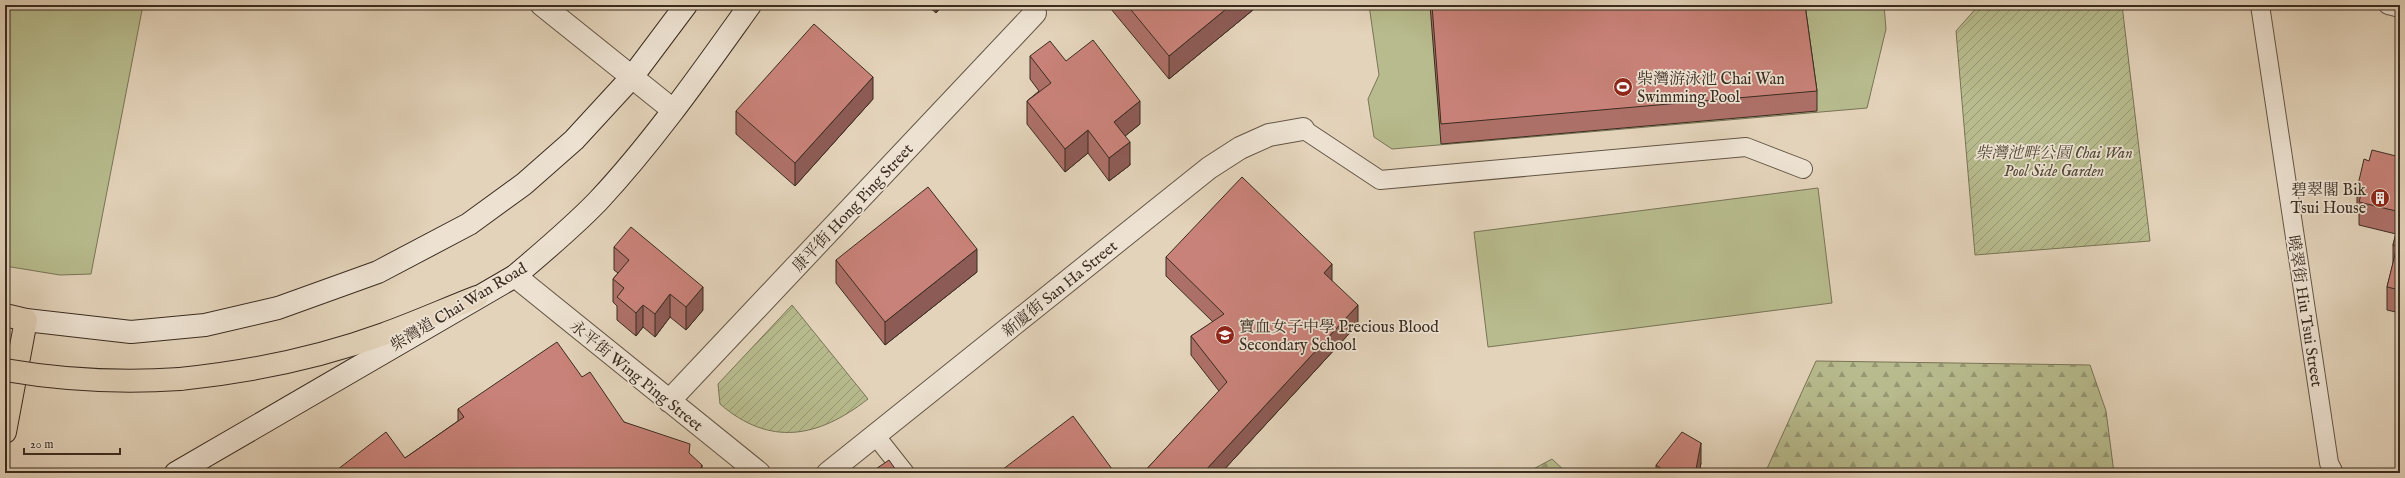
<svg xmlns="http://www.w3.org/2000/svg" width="2405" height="478" viewBox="0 0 2405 478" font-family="'IM FELL English','Noto Serif TC',serif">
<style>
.forest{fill:url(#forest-firs);stroke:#787456}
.park{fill:#b7bb8d;stroke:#787456}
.garden{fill:url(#garden-furrows);stroke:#787456}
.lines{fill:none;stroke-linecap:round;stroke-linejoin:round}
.service-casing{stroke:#645646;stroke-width:20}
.minor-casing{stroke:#645646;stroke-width:24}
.tertiary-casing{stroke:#645646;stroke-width:24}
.secondary-casing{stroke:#3a2c20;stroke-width:24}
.primary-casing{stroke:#3a2c20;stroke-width:24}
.service{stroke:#ede2d2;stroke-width:18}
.minor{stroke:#ede2d2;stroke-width:22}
.tertiary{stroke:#ede2d2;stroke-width:22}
.secondary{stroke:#ede2d2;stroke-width:22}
.primary{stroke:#e3d3ba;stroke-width:22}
.primary-bridge-casing{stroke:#3a2c20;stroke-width:24;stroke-linecap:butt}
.primary-bridge{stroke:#e3d3ba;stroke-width:22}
.wall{fill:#ad7068;stroke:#3a2c20}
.shaded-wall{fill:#8d5b55;stroke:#3a2c20}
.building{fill:#c98279;stroke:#3a2c20}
.labels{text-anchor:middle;stroke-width:3.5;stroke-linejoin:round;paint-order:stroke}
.poi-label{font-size:16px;fill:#3a2c20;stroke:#ede2d2;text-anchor:start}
.park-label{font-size:16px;font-style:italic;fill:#534936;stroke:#ede2d2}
.street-label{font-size:16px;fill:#3a2c20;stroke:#ede2d2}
</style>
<defs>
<pattern id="forest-firs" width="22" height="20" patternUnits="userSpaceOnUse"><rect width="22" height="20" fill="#b7bb8d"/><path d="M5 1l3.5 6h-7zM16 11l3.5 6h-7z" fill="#969873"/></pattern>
<pattern id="garden-furrows" width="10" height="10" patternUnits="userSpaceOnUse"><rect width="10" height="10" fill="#b7bb8d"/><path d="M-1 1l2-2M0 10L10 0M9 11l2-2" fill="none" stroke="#969873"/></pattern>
</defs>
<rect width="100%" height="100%" fill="#e3d3ba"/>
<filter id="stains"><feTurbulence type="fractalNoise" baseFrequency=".005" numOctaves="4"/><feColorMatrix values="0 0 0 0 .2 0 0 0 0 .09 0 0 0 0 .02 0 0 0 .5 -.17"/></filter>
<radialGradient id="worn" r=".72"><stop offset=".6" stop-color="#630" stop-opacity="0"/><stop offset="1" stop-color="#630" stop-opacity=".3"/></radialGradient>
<path class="forest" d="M 1816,361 L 2090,365 L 2106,411 L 2114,473 L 1765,473 Z
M 1552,459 L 1567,473 L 1526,473 Z"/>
<path class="park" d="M 5,5 L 143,5 L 91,274 L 60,275 L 5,266 Z
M 1369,5 L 1884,5 L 1886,29 L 1867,108 L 1392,149 L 1374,137 L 1368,99 L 1379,75 Z
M 1818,188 L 1832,303 L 1488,347 L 1474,232 Z"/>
<path class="garden" d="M 1979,5 L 2122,5 L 2150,241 L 1975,255 L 1956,31 Z
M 792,305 L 868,399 C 818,438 770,447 720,404 L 718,384 Z"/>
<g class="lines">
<defs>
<path id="service" d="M 2260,5 L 2329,463 L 2334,473
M 2388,5 L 2400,8
M 1303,129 L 1380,180 L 1746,147 L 1803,169
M 875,435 L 905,473"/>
<path id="minor" d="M 515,276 L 759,473
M 669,401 L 1035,13
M 828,473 L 1209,168 L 1240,148 L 1269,135 L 1303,129"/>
<path id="tertiary" d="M 542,5 L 673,110"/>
<path id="secondary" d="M 26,320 L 131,332 L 205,325 L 278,308 L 378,272 L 469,224 L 524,184 L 574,140 L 632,77 L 686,5
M 176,473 L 515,276 C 543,252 572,228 598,201 C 654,141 702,72 750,5"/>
<path id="primary" d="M 5,315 L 26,320 L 5,432
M 180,379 C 249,372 318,358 384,334 C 415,323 446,309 477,297"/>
</defs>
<use href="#service" class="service-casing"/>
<use href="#minor" class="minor-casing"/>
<use href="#tertiary" class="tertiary-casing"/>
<use href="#secondary" class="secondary-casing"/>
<use href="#primary" class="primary-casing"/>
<use href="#service" class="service"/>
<use href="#minor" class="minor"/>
<use href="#tertiary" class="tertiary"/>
<use href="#secondary" class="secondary"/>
<use href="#primary" class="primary"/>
<defs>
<path id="primary-bridge" d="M 5,370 C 63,380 121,383 180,379"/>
</defs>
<use href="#primary-bridge" class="primary-bridge-casing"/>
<use href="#primary-bridge" class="primary-bridge"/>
</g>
<path class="wall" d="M 927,5 L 943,5 L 936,13 Z
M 1111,5 L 1259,5 L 1169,79 L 1111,9 Z
M 1430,5 L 1805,5 L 1817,91 L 1817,111 L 1441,144 Z
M 1030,56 L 1066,61 L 1140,124 L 1125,136 L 1130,165 L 1109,181 L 1088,153 L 1065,172 L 1027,124 L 1027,101 L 1039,91 L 1030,79 Z
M 873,99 L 795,186 L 736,134 L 736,111 Z
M 2400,157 L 2400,313 L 2387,310 L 2387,287 L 2393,264 L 2393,245 L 2396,234 L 2359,225 L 2359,213 L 2357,212 L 2357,189 L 2369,161 Z
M 614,247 L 703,310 L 686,330 L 670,317 L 655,337 L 643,327 L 636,336 L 617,320 L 617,306 L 613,302 L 613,279 L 618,273 L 614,270 Z
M 1166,257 L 1332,281 L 1358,324 L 1221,473 L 1143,473 L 1219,391 L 1191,355 L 1191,336 L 1213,322 L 1166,276 Z
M 836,260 L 977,272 L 885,345 L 836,283 Z
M 582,377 L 624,422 L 690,454 L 702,473 L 405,458 L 458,421 L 458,409 Z
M 1701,463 L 1699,473 L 1656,473 L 1656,465 Z"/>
<path class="shaded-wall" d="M 936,5 L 943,5 L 936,13 Z
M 1231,5 L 1259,5 L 1169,79 L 1169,56 Z
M 873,77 L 873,99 L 795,186 L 795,163 Z
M 1140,101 L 1140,124 L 1114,145 L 1114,122 Z
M 1088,130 L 1088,153 L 1065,172 L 1065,149 Z
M 1130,142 L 1130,165 L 1109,181 L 1109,158 Z
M 977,249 L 977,272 L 885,345 L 885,322 Z
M 1332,264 L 1332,284 L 1324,273 Z
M 703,287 L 703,310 L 686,330 L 686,307 Z
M 670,294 L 670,317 L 655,337 L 655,314 Z
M 643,305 L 643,327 L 636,336 L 636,313 Z
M 1358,305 L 1358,324 L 1221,473 L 1203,473 Z
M 1701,443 L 1701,463 L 1699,473 L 1693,473 Z
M 702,465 L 702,473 L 699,473 Z"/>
<path class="building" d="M 1127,5 L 1231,5 L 1169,56 Z
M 1432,5 L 1761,5 L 1760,6 L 1766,5 L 1805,5 L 1817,91 L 1441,124 Z
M 814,24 L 873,77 L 795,163 L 736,111 Z
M 1093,40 L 1140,101 L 1114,122 L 1130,142 L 1109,158 L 1088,130 L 1065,149 L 1027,101 L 1051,83 L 1030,56 L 1050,41 L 1066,61 Z
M 2372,150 L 2400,157 L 2400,212 L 2359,202 L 2362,191 L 2357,189 L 2364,159 L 2369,161 Z
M 1242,177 L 1332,264 L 1324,273 L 1358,305 L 1203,473 L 1143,473 L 1227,382 L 1191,336 L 1224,314 L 1166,257 Z
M 928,187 L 977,249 L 885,322 L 836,260 Z
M 2400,216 L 2400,290 L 2387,287 L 2397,246 L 2393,245 Z
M 631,227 L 703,287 L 686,307 L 670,294 L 655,314 L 643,305 L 636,313 L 617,297 L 624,288 L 613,279 L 629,260 L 614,247 Z
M 557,342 L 582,377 L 590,372 L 624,422 L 690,444 L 689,453 L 702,465 L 699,473 L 333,473 L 386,432 L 405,458 L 464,417 L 458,409 Z
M 1073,416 L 1115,473 L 998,473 Z
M 1682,432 L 1701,443 L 1696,469 L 1693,473 L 1668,473 L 1656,465 Z
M 889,460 L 898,473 L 870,473 Z"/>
<defs>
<symbol id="stadium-disc" viewBox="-11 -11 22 22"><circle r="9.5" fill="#8f2418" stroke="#ede2d2"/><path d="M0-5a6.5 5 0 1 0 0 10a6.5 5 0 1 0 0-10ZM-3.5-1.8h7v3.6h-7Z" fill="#fff"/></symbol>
<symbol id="building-disc" viewBox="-11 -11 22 22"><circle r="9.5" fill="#8f2418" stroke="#ede2d2"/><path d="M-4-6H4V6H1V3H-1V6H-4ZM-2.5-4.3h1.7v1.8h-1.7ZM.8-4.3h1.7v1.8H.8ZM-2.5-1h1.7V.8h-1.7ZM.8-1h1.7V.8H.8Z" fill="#fff"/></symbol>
<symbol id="school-disc" viewBox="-11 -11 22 22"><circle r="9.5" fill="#8f2418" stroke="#ede2d2"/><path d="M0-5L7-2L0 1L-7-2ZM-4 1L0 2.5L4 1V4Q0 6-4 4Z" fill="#fff"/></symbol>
</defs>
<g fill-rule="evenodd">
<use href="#stadium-disc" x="1612" y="76" width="22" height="22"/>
<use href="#building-disc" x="2369" y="187" width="22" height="22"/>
<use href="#school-disc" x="1214" y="324" width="22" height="22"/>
</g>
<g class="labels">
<g class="poi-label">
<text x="1637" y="84">柴灣游泳池 Chai Wan<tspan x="1637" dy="18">Swimming Pool</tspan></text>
<text x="2366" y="195" text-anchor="end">碧翠閣 Bik<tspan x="2366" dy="18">Tsui House</tspan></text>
<text x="1239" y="332">寶血女子中學 Precious Blood<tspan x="1239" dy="18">Secondary School</tspan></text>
</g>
<g class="park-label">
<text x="2054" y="158">柴灣池畔公園 Chai Wan<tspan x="2054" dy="18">Pool Side Garden</tspan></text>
</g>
<g class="street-label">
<text transform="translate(852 207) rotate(-47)" y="6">康平街 Hong Ping Street</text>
<text transform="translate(1059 288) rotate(-39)" y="6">新廈街 San Ha Street</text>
<text transform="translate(458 306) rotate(-31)" y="6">柴灣道 Chai Wan Road</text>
<text transform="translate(2306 311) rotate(81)" y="6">曉翠街 Hiu Tsui Street</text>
<text transform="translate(637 375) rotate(39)" y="6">永平街 Wing Ping Street</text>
</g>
</g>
<rect width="2405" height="478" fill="none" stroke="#e3d3ba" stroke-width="20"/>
<rect x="6" y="6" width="2393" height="466" fill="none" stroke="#3a2c20" stroke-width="2"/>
<rect x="10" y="10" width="2385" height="458" fill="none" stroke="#3a2c20"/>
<path d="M24 448v6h96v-6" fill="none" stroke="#3a2c20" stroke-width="2"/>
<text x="30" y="448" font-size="12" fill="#3a2c20" stroke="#ede2d2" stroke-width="3" paint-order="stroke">20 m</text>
<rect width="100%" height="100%" filter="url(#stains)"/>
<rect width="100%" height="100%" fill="url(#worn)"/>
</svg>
